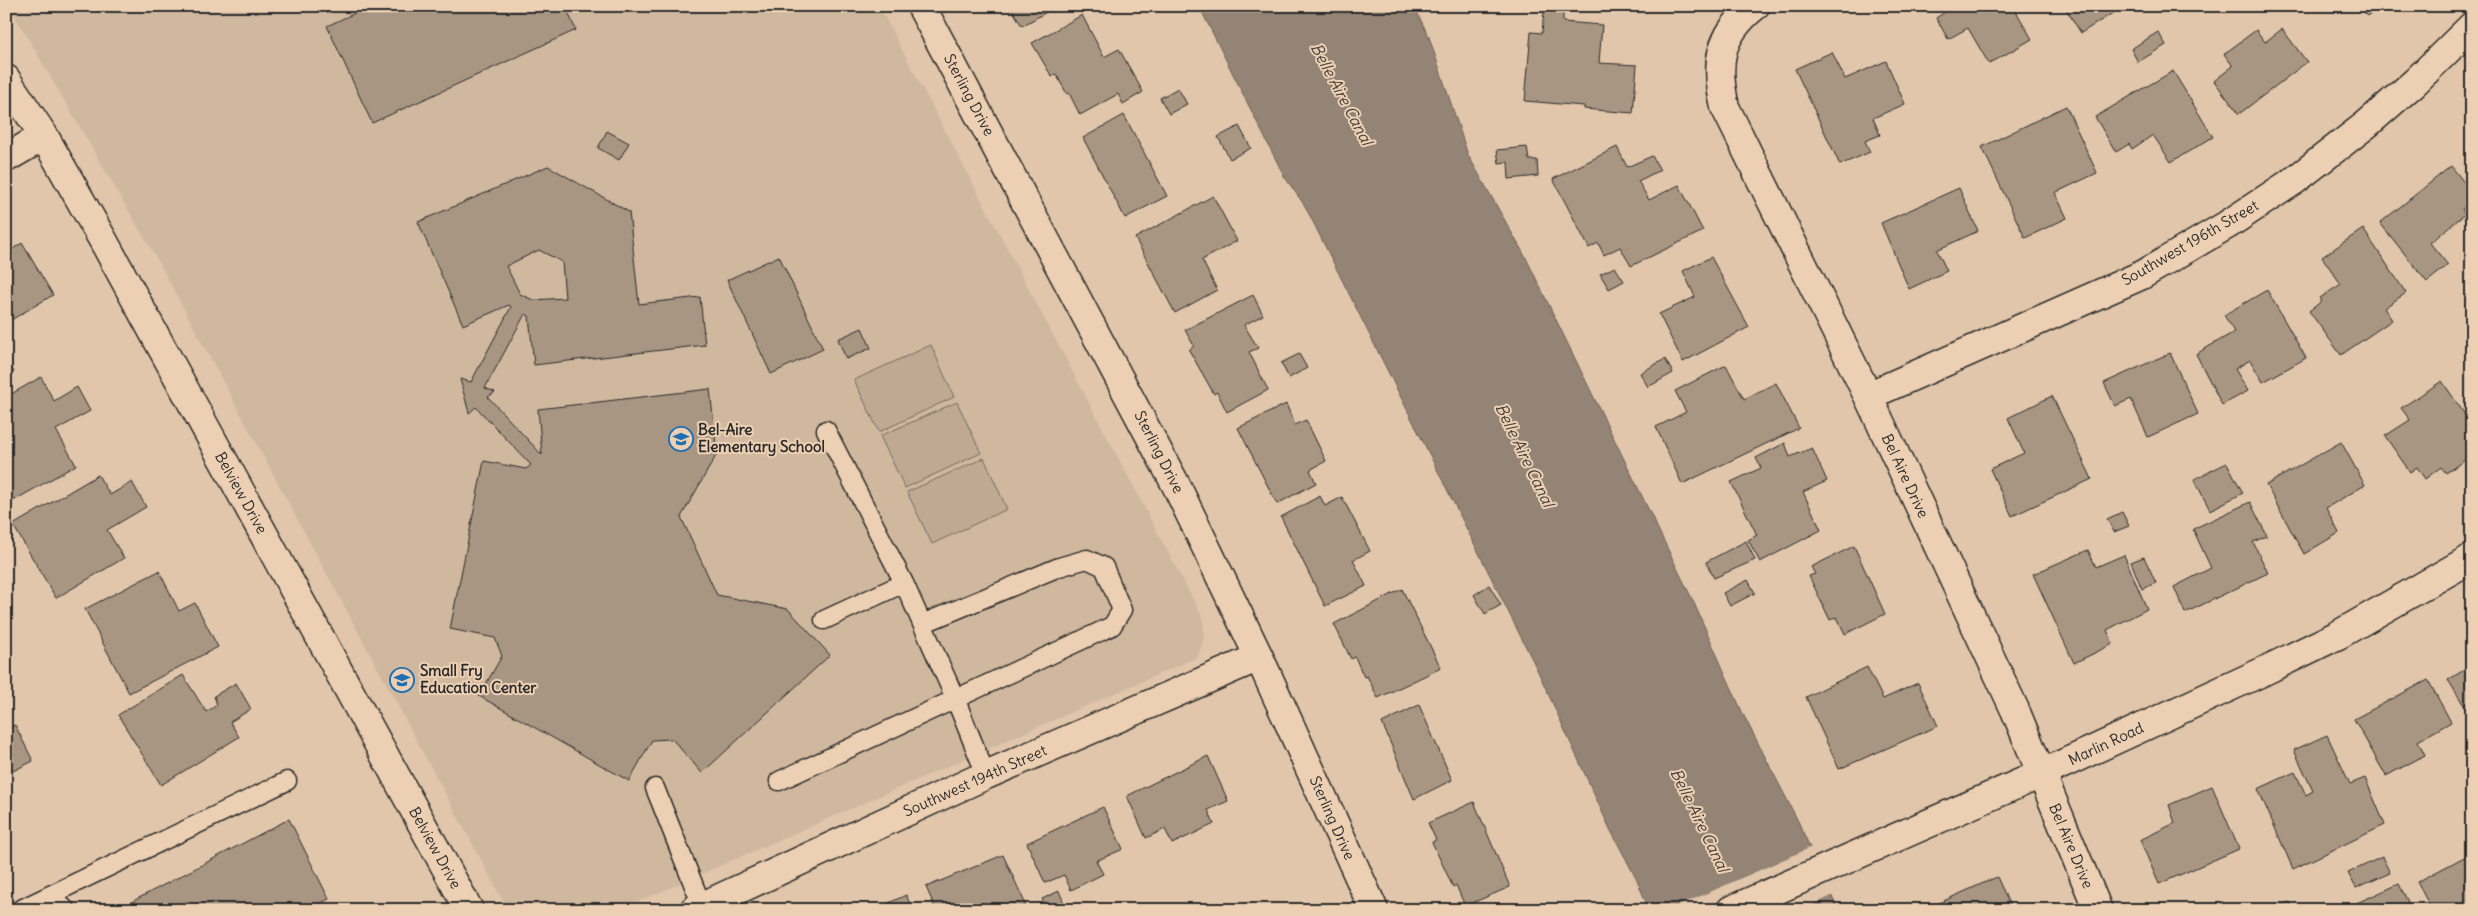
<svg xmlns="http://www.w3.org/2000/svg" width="2478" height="916" viewBox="0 0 2478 916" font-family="Delius,sans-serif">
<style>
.built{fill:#d0b89f}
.green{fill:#c0a993;stroke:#766a5f}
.water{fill:#948475;stroke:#6a6057}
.pier{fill:#e1c6ab}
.building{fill:#a89683;stroke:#2b2b2b;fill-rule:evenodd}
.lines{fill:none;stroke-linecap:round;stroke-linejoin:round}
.service-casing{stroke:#2b2b2b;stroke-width:21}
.minor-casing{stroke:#2b2b2b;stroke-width:31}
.tertiary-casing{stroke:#2b2b2b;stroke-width:31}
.service{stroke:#edd0b3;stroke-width:18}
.minor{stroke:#edd0b3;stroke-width:28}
.tertiary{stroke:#edd0b3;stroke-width:28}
.labels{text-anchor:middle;stroke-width:4;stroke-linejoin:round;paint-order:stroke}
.street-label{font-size:15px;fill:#2b2b2b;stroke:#edd0b3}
.poi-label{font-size:15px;font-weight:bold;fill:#2b2b2b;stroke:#edd0b3;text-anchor:start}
.water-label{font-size:16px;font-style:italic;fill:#45413e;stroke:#edd0b3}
</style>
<rect width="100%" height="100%" fill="#e1c6ab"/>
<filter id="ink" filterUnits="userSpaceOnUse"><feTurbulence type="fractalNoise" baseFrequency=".02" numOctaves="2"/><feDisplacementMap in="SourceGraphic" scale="10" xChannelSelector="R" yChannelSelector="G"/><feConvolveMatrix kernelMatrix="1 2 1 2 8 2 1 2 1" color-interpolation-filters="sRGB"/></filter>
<g filter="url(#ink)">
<path class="built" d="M 9,6 L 879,6 L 1202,616 L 1205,634 L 1198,657 L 619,910 L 508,910 L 158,261 Z"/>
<path class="green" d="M 931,345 L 954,397 L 879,432 L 854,380 Z
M 957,402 L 981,453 L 905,488 L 880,436 Z
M 984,458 L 1007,509 L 932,544 L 907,492 Z"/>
<path class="water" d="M 1199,6 L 1414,6 L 1429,37 L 1468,155 L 1526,258 L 1694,603 L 1743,714 L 1798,821 L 1838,910 L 1649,910 L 1637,880 L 1610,829 L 1535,665 L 1305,206 L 1284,176 Z"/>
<path class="pier" d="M 1812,847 L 1834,895 L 1801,910 L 1669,910 Z"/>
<path class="building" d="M 370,6 L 565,6 L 576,30 L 372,123 L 327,26 Z
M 1010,6 L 1057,6 L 1022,26 Z
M 1946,6 L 2013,6 L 2032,39 L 1989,64 L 1968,28 L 1948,39 L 1936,18 L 1945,12 L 1943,8 Z
M 2064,6 L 2124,6 L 2081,33 Z
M 2358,6 L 2379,6 L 2368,16 Z
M 1544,11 L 1563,13 L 1563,22 L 1602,25 L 1599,63 L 1637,65 L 1633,113 L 1584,109 L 1584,106 L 1525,101 L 1531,32 L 1542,33 Z
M 1082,15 L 1104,57 L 1119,49 L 1143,92 L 1123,104 L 1118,94 L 1080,115 L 1069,93 L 1067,94 L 1056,74 L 1052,77 L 1032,43 Z
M 2282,29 L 2307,62 L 2239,114 L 2214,81 L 2233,66 L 2224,54 L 2256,30 L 2265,42 Z
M 2158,32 L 2166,45 L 2138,62 L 2131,49 Z
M 1832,52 L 1845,79 L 1886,61 L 1905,104 L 1873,118 L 1880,135 L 1865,141 L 1870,152 L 1840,165 L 1795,69 Z
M 2173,71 L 2213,137 L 2171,162 L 2153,135 L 2132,149 L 2129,144 L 2116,152 L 2095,117 Z
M 1178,88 L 1187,104 L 1169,114 L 1160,98 Z
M 2066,106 L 2097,173 L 2055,193 L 2067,218 L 2025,238 L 1982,147 Z
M 1124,115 L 1167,196 L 1125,218 L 1083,138 Z
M 1239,126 L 1251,148 L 1230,159 L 1218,137 Z
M 607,131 L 629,143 L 619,160 L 598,148 Z
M 1527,147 L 1529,160 L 1537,160 L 1538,176 L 1509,179 L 1508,162 L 1499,163 L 1497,150 Z
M 1617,147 L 1627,167 L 1652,156 L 1660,170 L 1638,181 L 1649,200 L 1679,185 L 1703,231 L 1631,266 L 1620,247 L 1604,255 L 1598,243 L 1589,248 L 1553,179 Z
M 548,166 L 629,212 L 639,304 L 700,297 L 705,345 L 534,365 L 529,316 L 525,314 L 485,388 L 495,392 L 488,397 L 542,455 L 538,409 L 710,389 L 717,454 L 681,517 L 717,595 L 788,609 L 830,655 L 702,773 L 672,739 L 652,740 L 629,781 L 479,696 L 502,656 L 495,638 L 450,629 L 484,461 L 526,469 L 531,465 L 476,407 L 469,413 L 460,379 L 471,382 L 511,307 L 509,305 L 463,325 L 418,222 ZM 539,250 L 562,262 L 565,298 L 533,300 L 520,294 L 506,266 Z
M 2451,166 L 2472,192 L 2472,201 L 2462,209 L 2465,214 L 2430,243 L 2448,265 L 2427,282 L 2380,223 Z
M 1959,188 L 1978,231 L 1937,250 L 1947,271 L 1909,289 L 1881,223 Z
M 1213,196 L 1237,241 L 1202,260 L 1217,290 L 1175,313 L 1135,238 Z
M 2363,229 L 2406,293 L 2384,308 L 2392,320 L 2341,355 L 2309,311 L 2322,301 L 2320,298 L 2341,284 L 2322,257 Z
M 22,243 L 53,295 L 6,323 L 6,249 L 8,252 Z
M 779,256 L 823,349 L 771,374 L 727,280 Z
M 1711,257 L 1749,327 L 1683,362 L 1659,314 L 1695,297 L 1683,271 Z
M 1615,267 L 1624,281 L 1609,289 L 1600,274 Z
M 2267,290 L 2306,358 L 2263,382 L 2250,360 L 2235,369 L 2248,391 L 2222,405 L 2196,354 L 2234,332 L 2224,315 Z
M 1253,295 L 1263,315 L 1244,325 L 1258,348 L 1249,352 L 1268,390 L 1227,412 L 1217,392 L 1214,394 L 1189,350 L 1194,346 L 1185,330 Z
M 862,328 L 871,348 L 846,359 L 838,339 Z
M 2170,353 L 2198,414 L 2148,437 L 2131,399 L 2115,406 L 2104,383 Z
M 1299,354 L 1307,368 L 1289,378 L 1281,363 Z
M 6,359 L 14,372 L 6,377 Z
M 1665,359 L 1673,373 L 1648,387 L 1640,373 Z
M 1726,365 L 1744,399 L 1776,383 L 1799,428 L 1682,484 L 1656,427 L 1686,412 L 1675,391 Z
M 41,377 L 54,401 L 77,387 L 90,411 L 56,430 L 76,465 L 6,505 L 6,397 Z
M 2442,381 L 2472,425 L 2472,455 L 2446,473 L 2441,467 L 2425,479 L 2417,467 L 2410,472 L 2385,436 L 2410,420 L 2401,408 Z
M 2052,396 L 2092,479 L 2012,516 L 1990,469 L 2024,453 L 2008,418 Z
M 1286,404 L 1295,425 L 1306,420 L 1326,461 L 1310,470 L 1316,483 L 1277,504 L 1238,428 Z
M 2341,442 L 2365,485 L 2326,508 L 2339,533 L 2304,554 L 2266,485 Z
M 1785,443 L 1790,457 L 1812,448 L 1827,481 L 1803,492 L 1821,530 L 1760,562 L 1748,540 L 1757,535 L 1731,482 L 1761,468 L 1756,458 Z
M 2227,463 L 2243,493 L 2210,510 L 2194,479 Z
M 98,475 L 110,495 L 132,482 L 146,507 L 107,530 L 124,558 L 56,598 L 13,525 Z
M 1320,496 L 1325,506 L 1342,497 L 1370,551 L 1353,560 L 1366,586 L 1325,606 L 1281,517 Z
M 2250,502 L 2267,536 L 2253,542 L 2268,573 L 2185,613 L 2174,587 L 2211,568 L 2193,529 Z
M 2122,512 L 2129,526 L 2114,532 L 2107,519 Z
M 1746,541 L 1755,560 L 1714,578 L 1706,562 Z
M 1854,546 L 1885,614 L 1845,634 L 1837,617 L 1830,620 L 1809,576 L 1815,574 L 1811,567 Z
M 2088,550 L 2096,567 L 2124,555 L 2147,609 L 2107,630 L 2113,644 L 2074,663 L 2033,574 Z
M 2144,557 L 2156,583 L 2142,589 L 2131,562 Z
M 159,571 L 179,611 L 195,603 L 218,647 L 129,693 L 85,609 Z
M 1748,580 L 1755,593 L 1730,606 L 1723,593 Z
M 1489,585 L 1501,605 L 1485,614 L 1474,595 Z
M 1402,589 L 1441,668 L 1378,698 L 1367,676 L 1364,677 L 1355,657 L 1351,659 L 1334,624 Z
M 2472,665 L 2472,718 L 2448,680 Z
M 1867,667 L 1883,699 L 1918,683 L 1938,726 L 1839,769 L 1806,697 Z
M 183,675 L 206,712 L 217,705 L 214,696 L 236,683 L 251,709 L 230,722 L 239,737 L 161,785 L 118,715 Z
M 2428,680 L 2451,722 L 2418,741 L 2425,755 L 2386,776 L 2354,719 Z
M 1419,705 L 1452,780 L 1414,799 L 1382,723 Z
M 15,725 L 33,761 L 13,771 L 6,759 L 6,729 Z
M 2327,735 L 2350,784 L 2365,778 L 2385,825 L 2293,869 L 2258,789 L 2295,772 L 2306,795 L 2313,791 L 2294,750 Z
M 1208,756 L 1228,801 L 1208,810 L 1214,824 L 1172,844 L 1165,829 L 1146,838 L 1127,796 Z
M 2212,786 L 2239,849 L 2159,884 L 2140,840 L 2175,823 L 2169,805 Z
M 1474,802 L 1510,887 L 1465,906 L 1456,885 L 1453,887 L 1432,842 L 1436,840 L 1428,823 Z
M 1103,807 L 1123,849 L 1096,861 L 1103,874 L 1071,890 L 1064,875 L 1045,883 L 1027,843 Z
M 289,819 L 329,899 L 308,910 L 116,910 Z
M 2472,853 L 2472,910 L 2432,910 L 2417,882 Z
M 1003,855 L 1026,905 L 1013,910 L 936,910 L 926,887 Z
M 2382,857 L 2390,873 L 2356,888 L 2348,873 Z
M 1997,877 L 2012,910 L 1931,910 L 1930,907 Z
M 2399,884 L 2412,910 L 2341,910 Z
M 1059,891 L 1067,910 L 1047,910 L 1042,899 Z
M 906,895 L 913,910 L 874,910 Z
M 2290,902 L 2293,910 L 2276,910 L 2275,907 Z"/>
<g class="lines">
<defs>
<path id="service" d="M 826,430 L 904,583
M 824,620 L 904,583 L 955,698 L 986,775
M 779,781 L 1112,626 L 1122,610 L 1104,567 L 1087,559 L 1059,567 L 922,624
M 655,788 L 702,906
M 50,895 L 66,910
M 19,910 L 287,781"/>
<path id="minor" d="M 921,6 L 1176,485 L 1259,657 L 1374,910
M 1755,6 C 1718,36 1715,64 1725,107 L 1868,396 L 2015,710 L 2098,910
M 6,79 L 44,136 L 103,240 L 469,910
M 6,158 L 44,136
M 1868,396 L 2142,275 L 2227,225 L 2295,180 L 2367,124 L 2415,82 L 2472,26
M 694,910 L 986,775 L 1259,657"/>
<path id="tertiary" d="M 1731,910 L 2041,774 L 2262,672 L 2338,635 L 2472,558"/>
</defs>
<use href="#service" class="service-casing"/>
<use href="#minor" class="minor-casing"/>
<use href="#tertiary" class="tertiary-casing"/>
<use href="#service" class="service"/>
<use href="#minor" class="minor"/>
<use href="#tertiary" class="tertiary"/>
</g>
</g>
<defs>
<symbol id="school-ring" viewBox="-11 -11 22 22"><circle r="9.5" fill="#edd0b3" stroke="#1f6fb2" stroke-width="1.5"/><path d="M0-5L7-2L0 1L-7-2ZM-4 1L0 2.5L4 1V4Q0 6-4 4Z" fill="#1f6fb2"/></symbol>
</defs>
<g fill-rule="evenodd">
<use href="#school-ring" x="667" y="425" width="28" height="28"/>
<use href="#school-ring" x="388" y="666" width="28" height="28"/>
</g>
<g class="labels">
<g class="street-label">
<text transform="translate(969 95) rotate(62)" y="5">Sterling Drive</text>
<text transform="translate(2190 243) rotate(-30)" y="5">Southwest 196th Street</text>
<text transform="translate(1159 452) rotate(63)" y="5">Sterling Drive</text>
<text transform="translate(1905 476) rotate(65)" y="5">Bel Aire Drive</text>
<text transform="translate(241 493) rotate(61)" y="5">Belview Drive</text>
<text transform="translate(2106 744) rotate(-25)" y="5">Marlin Road</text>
<text transform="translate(975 781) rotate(-24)" y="5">Southwest 194th Street</text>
<text transform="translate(1332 818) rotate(66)" y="5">Sterling Drive</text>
<text transform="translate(2071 846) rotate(67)" y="5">Bel Aire Drive</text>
<text transform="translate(435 848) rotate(61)" y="5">Belview Drive</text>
</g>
<g class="poi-label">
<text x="698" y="435">Bel-Aire<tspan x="698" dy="17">Elementary School</tspan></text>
<text x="420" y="676">Small Fry<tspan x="420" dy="17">Education Center</tspan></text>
</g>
<g class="water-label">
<text transform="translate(1342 94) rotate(62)" y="6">Belle Aire Canal</text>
<text transform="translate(1525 455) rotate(64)" y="6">Belle Aire Canal</text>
<text transform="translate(1700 820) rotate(64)" y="6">Belle Aire Canal</text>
</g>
</g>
<rect width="2478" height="916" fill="none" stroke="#edd0b3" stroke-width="25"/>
<rect x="12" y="12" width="2453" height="891" fill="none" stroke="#2b2b2b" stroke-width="2" filter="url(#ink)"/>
</svg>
